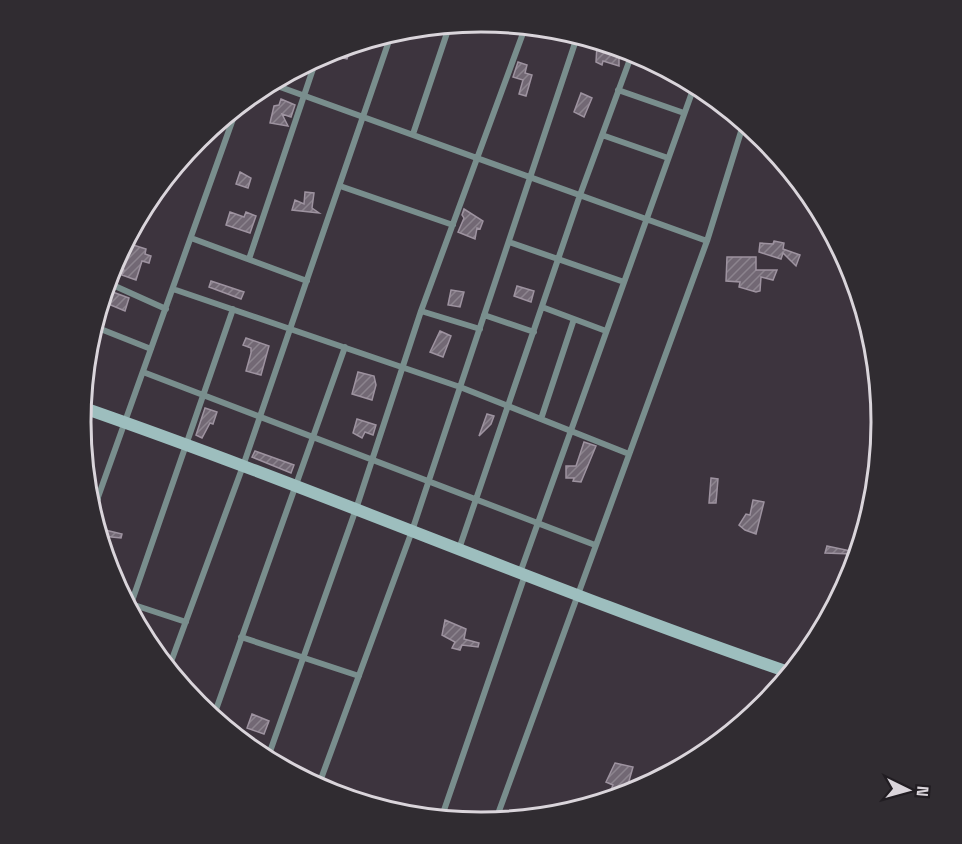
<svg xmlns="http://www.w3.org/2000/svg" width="962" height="844" viewBox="0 0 962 844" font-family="'Space Grotesk',sans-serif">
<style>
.building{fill:url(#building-hatch);stroke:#9e93a0;stroke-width:1.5}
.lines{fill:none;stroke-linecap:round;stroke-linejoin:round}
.street{stroke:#798e8d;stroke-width:6}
.secondary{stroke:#9dbebe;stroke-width:12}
.rim{fill:none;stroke:#dad5db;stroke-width:3}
</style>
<defs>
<pattern id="building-hatch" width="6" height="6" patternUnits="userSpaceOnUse" patternTransform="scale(1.5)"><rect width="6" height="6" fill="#726874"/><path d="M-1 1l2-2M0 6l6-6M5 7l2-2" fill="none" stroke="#8c848e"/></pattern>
</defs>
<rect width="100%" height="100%" fill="#3d343e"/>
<path class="building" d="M 352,44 L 347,59 L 333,56 L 335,49 Z
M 602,44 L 615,48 L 614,54 L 619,57 L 619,66 L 603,61 L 602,65 L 596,62 L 597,45 Z
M 518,62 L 527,65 L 525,73 L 532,75 L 526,96 L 519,94 L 523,80 L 513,77 Z
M 581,93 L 592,98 L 584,117 L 574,112 Z
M 281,99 L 295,105 L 291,117 L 282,114 L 288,126 L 270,123 L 274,106 L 279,105 Z
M 240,172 L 251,178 L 248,188 L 236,184 Z
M 305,192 L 314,193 L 312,208 L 319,213 L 292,210 L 295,200 L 304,204 Z
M 464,209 L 483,221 L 480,229 L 477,228 L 475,239 L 458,232 L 464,218 L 462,215 Z
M 230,212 L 244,217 L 246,212 L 256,216 L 250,233 L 226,225 Z
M 774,241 L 784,243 L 783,249 L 800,255 L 796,266 L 783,253 L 781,259 L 759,252 L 760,243 L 773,244 Z
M 130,244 L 146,249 L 145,254 L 151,256 L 149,263 L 142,261 L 136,280 L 122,275 L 124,270 L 122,269 Z
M 727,257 L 756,257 L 756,270 L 777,270 L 773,280 L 761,277 L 760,291 L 756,292 L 739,287 L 740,282 L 726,281 Z
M 211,281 L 244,292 L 241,299 L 209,287 Z
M 517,286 L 534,291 L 531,302 L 514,296 Z
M 451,290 L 464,292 L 460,307 L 448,305 Z
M 110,291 L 129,298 L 125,311 L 106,303 Z
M 440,331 L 451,336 L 443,357 L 430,352 Z
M 246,338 L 269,346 L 261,375 L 246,371 L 251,353 L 251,348 L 243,345 Z
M 358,372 L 374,376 L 376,385 L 372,400 L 352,394 Z
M 205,408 L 217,412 L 213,424 L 210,423 L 202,438 L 196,435 Z
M 487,414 L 494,416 L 491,424 L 479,436 Z
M 357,419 L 376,425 L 373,435 L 365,432 L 362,438 L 353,433 Z
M 584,442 L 596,446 L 581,482 L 573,481 L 574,478 L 566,478 L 566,466 L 576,466 Z
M 255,451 L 294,465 L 291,473 L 252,457 Z
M 711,478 L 718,479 L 716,503 L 709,503 Z
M 753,500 L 764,502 L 756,534 L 745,530 L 739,525 L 746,514 L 750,515 Z
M 101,529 L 122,534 L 121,538 L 102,536 Z
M 827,546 L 851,551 L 851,554 L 825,553 Z
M 445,620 L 466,629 L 464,639 L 479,643 L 478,647 L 462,645 L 460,650 L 452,648 L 455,642 L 442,635 Z
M 252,714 L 269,721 L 264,734 L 247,728 Z
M 615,763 L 633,767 L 625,795 L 617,798 L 609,795 L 613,785 L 606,782 Z"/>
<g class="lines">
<path class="street" d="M 269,83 L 707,241
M 618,90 L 684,113
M 413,134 L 450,24
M 602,135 L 668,158
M 340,186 L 453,225
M 191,238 L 307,281
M 509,242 L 624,282
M 249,259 L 317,57
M 106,282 L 166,309
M 173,289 L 460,387 L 629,454
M 542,307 L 606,331
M 421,311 L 480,329
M 484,315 L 534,332
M 93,326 L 151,349
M 143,372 L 595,545
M 541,419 L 574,319
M 87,495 L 98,499
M 92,514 L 238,105
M 459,549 L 580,195 L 633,51
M 520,573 L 695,84
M 125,602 L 186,622
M 131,604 L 233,309
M 241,637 L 359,676
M 168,670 L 243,466 L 392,32
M 213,718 L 345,347
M 267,760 L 356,509 L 421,311 L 526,25
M 318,787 L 412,531 L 578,34
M 441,819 L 525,575
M 495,822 L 707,241 L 744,122"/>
<path class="secondary" d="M 81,407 C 320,490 552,591 791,673"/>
</g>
<path d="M0 0H962V844H0ZM91 422a390 390 0 1 1 780 0a390 390 0 1 1-780 0Z" fill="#302c31" fill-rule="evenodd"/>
<path class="rim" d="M91 422a390 390 0 1 1 780 0a390 390 0 1 1-780 0Z"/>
<g transform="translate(908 790) rotate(95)" stroke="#211d22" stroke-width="4.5" paint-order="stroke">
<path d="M0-4.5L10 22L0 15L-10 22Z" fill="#dad5db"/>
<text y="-9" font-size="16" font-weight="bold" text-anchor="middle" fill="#dad5db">N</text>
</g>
</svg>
